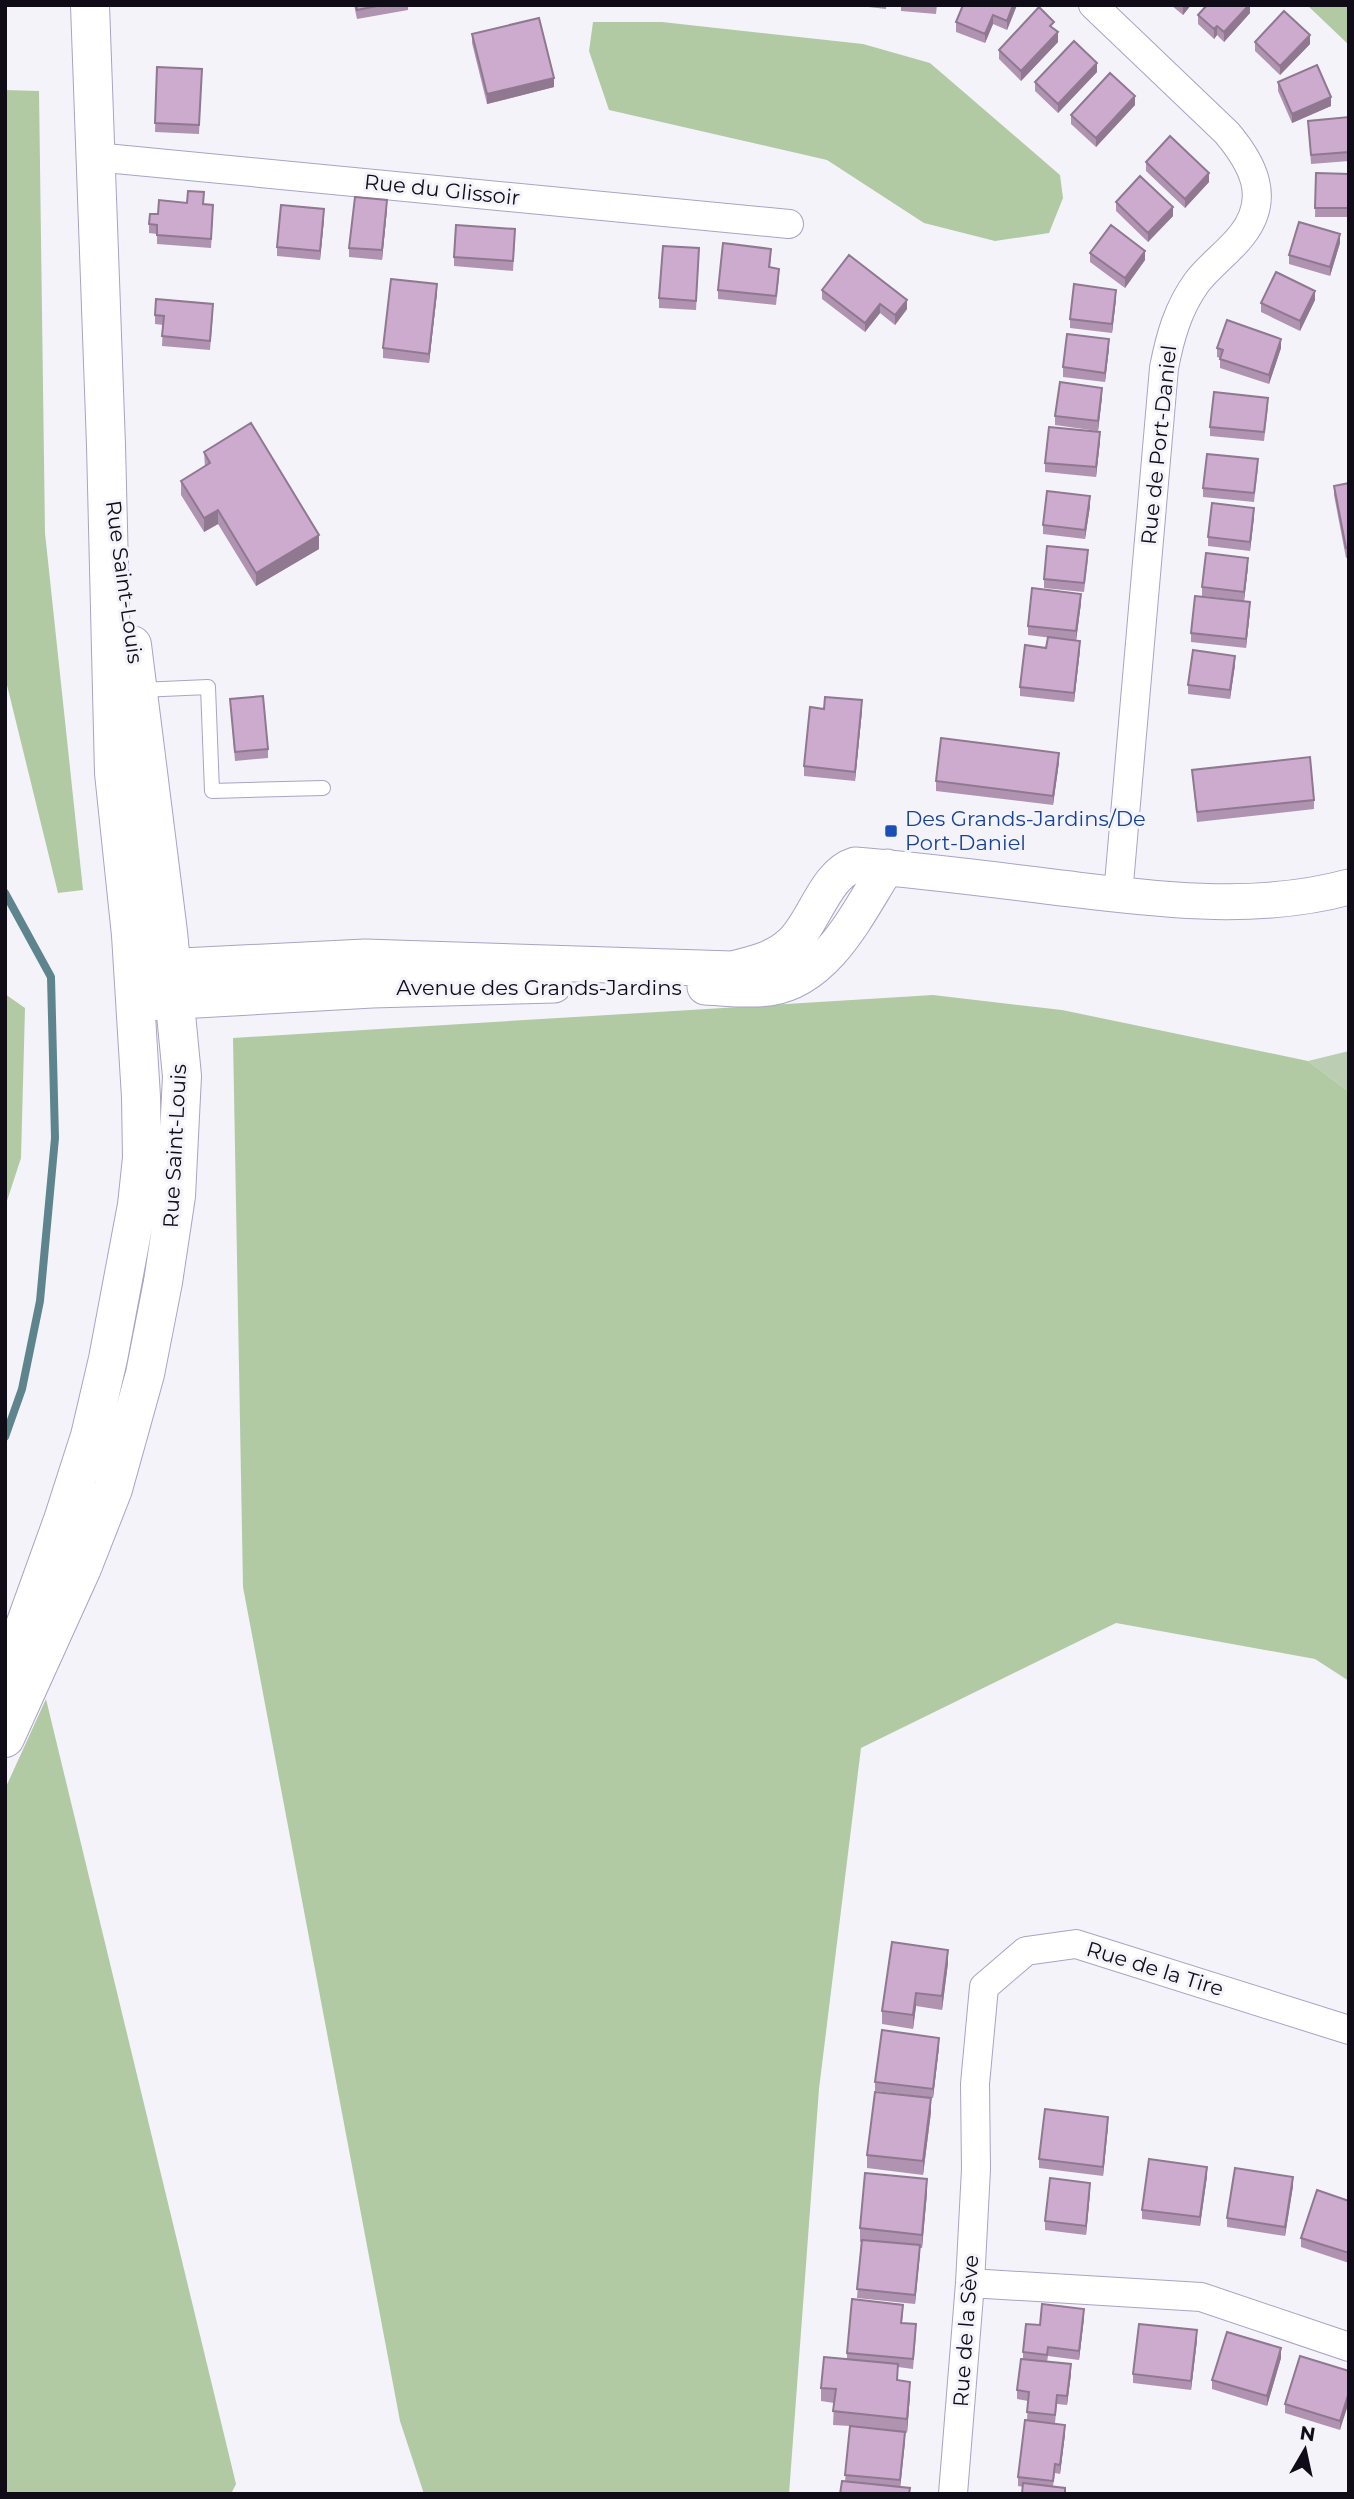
<svg xmlns="http://www.w3.org/2000/svg" width="1354" height="2499" viewBox="0 0 1354 2499" font-family="Montserrat,sans-serif">
<style>
.green{fill:#bbcdb2}
.forest{fill:#b1caa3}
.lines{fill:none;stroke-linecap:round;stroke-linejoin:round}
.stream{stroke:#5e858e;stroke-width:8}
.service-casing{stroke:#a9a3c5;stroke-width:16}
.minor-casing{stroke:#a9a3c5;stroke-width:30}
.tertiary-casing{stroke:#a9a3c5;stroke-width:37}
.secondary-casing{stroke:#a9a3c5;stroke-width:40}
.service{stroke:#fff;stroke-width:14}
.minor{stroke:#fff;stroke-width:28}
.tertiary{stroke:#fff;stroke-width:35}
.secondary{stroke:#fff;stroke-width:38}
.wall{fill:#af93b1}
.shaded-wall{fill:#8f7890}
.building{fill:#ccabce;stroke:#8f7890;stroke-width:2}
.transit-dot{fill:#1a4fb4;stroke:#f4f3fa;stroke-width:2.5}
.labels{text-anchor:middle;stroke-width:6;stroke-linejoin:round;paint-order:stroke}
.street-label{font-size:21px;fill:#0f0c18;stroke:#f4f3fa}
.transit-label{font-size:21px;fill:#164399;stroke:#f4f3fa;text-anchor:start}
</style>
<rect width="100%" height="100%" fill="#f4f3fa"/>
<path class="green" d="M 1349,1051 L 1349,1092 L 1308,1061 Z"/>
<path class="forest" d="M 1307,5 L 1349,5 L 1349,45 Z
M 593,22 L 662,22 L 863,44 L 930,63 L 1060,175 L 1063,198 L 1049,233 L 995,241 L 924,223 L 827,160 L 609,110 L 589,51 Z
M 5,90 L 39,91 L 45,533 L 83,890 L 58,893 L 5,677 Z
M 5,994 L 25,1008 L 21,1158 L 5,1207 Z
M 933,995 L 1062,1010 L 1308,1061 L 1349,1092 L 1349,1681 L 1315,1659 L 1116,1623 L 861,1748 L 819,2089 L 789,2494 L 424,2494 L 400,2421 L 243,1587 L 233,1038 Z
M 46,1699 L 236,2484 L 231,2494 L 5,2494 L 5,1789 Z"/>
<g class="lines">
<path class="stream" d="M 5,893 L 51,977 L 55,1138 L 40,1301 L 22,1389 L 5,1437"/>
<defs>
<path id="service" d="M 140,690 L 208,687 L 212,791 L 323,788"/>
<path id="minor" d="M 1093,5 L 1227,133 C 1253,164 1271,198 1242,235 C 1229,252 1210,265 1197,282 C 1178,308 1170,337 1164,368 L 1118,895
M 95,157 L 789,224
M 970,2283 L 1201,2297 L 1349,2347
M 953,2494 L 970,2283 L 976,2169 L 975,2084 L 984,1987 L 1026,1951 L 1076,1944 L 1349,2030"/>
<path id="tertiary" d="M 142,968 L 365,957 L 732,969 C 754,964 775,959 792,943 C 814,923 825,874 855,865 C 930,871 1004,881 1078,890 C 1169,901 1260,911 1349,887
M 705,987 C 726,988 748,991 770,988 C 828,979 858,912 887,867
M 145,1003 L 372,990 L 554,985"/>
<path id="secondary" d="M 5,1681 L 63,1520 L 90,1436 L 108,1359 L 137,1205 L 142,1158 L 141,1097 L 131,935 L 114,773 L 106,445 L 90,5
M 5,1738 L 82,1568 L 113,1489 L 145,1374 L 163,1282 L 176,1196 L 182,1076 L 168,932 L 132,645"/>
</defs>
<use href="#service" class="service-casing"/>
<use href="#minor" class="minor-casing"/>
<use href="#tertiary" class="tertiary-casing"/>
<use href="#secondary" class="secondary-casing"/>
<use href="#service" class="service"/>
<use href="#minor" class="minor"/>
<use href="#tertiary" class="tertiary"/>
<use href="#secondary" class="secondary"/>
</g>
<path class="wall" d="M 354,5 L 408,5 L 408,10 L 357,19 Z
M 851,5 L 886,5 L 886,9 Z
M 901,5 L 937,5 L 936,14 L 901,11 Z
M 963,5 L 1017,5 L 1007,30 L 993,24 L 985,43 L 956,32 L 956,22 Z
M 1171,5 L 1191,5 L 1183,15 Z
M 1250,5 L 1250,13 L 1224,42 L 1217,35 L 1214,39 L 1198,24 L 1198,15 Z
M 1054,29 L 1058,42 L 1021,81 L 999,59 L 999,50 Z
M 472,34 L 554,87 L 487,104 L 472,43 Z
M 1255,42 L 1310,44 L 1280,75 L 1255,51 Z
M 157,67 L 202,69 L 199,134 L 155,132 Z
M 1097,72 L 1058,113 L 1035,91 L 1035,82 Z
M 1278,82 L 1331,106 L 1292,123 L 1278,91 Z
M 1135,105 L 1096,147 L 1071,124 L 1071,115 Z
M 1349,117 L 1349,161 L 1311,164 L 1308,121 Z
M 1146,162 L 1209,182 L 1185,208 L 1146,171 Z
M 1316,173 L 1349,174 L 1349,217 L 1315,217 Z
M 1116,202 L 1173,216 L 1148,242 L 1116,211 Z
M 204,204 L 213,214 L 211,248 L 157,244 L 157,234 L 149,233 L 149,224 L 158,214 Z
M 387,209 L 382,260 L 349,257 L 349,248 Z
M 324,219 L 320,260 L 277,256 L 277,247 Z
M 515,238 L 513,271 L 454,266 L 454,257 Z
M 1340,243 L 1330,276 L 1289,264 L 1289,255 Z
M 1090,253 L 1145,260 L 1125,288 L 1090,262 Z
M 699,257 L 696,310 L 659,308 L 659,298 Z
M 771,258 L 770,267 L 779,278 L 776,305 L 718,299 L 718,290 Z
M 822,290 L 907,309 L 895,325 L 880,313 L 865,332 L 822,299 Z
M 437,293 L 429,363 L 383,358 L 383,348 Z
M 1116,299 L 1112,333 L 1070,328 L 1070,319 Z
M 1315,300 L 1300,331 L 1261,312 L 1261,303 Z
M 213,313 L 210,350 L 162,346 L 163,325 L 155,324 L 155,315 Z
M 1109,348 L 1105,382 L 1063,377 L 1063,367 Z
M 1217,348 L 1281,348 L 1269,384 L 1220,368 L 1220,358 L 1217,357 Z
M 1102,397 L 1098,431 L 1055,425 L 1055,416 Z
M 1268,407 L 1264,441 L 1210,436 L 1210,427 Z
M 1100,441 L 1096,477 L 1045,472 L 1045,463 Z
M 204,452 L 319,549 L 256,586 L 218,524 L 204,532 L 181,495 L 181,481 L 205,467 Z
M 1258,468 L 1254,502 L 1203,497 L 1203,488 Z
M 1349,483 L 1349,557 L 1346,558 L 1334,495 L 1334,486 Z
M 1090,506 L 1085,539 L 1043,534 L 1043,525 Z
M 1254,517 L 1250,551 L 1208,546 L 1208,537 Z
M 1088,559 L 1084,592 L 1044,588 L 1044,579 Z
M 1248,567 L 1244,601 L 1250,611 L 1246,648 L 1191,642 L 1191,633 L 1238,600 L 1202,596 L 1202,587 Z
M 1081,603 L 1076,641 L 1028,635 L 1028,626 Z
M 1080,650 L 1074,702 L 1020,696 L 1020,687 Z
M 1235,665 L 1230,699 L 1188,694 L 1188,685 Z
M 230,699 L 268,749 L 268,758 L 235,761 Z
M 824,709 L 862,710 L 855,781 L 804,776 L 804,766 Z
M 1059,762 L 1053,805 L 936,791 L 936,781 Z
M 1192,770 L 1314,800 L 1314,809 L 1197,822 Z
M 948,1963 L 942,2010 L 916,2006 L 913,2029 L 882,2024 L 882,2011 Z
M 939,2047 L 933,2098 L 875,2091 L 875,2082 Z
M 931,2112 L 923,2175 L 867,2168 L 867,2155 Z
M 1108,2126 L 1103,2176 L 1039,2168 L 1039,2159 Z
M 1207,2176 L 1200,2226 L 1142,2219 L 1142,2210 Z
M 1293,2186 L 1285,2236 L 1227,2227 L 1227,2218 Z
M 1090,2192 L 1086,2235 L 1045,2230 L 1045,2221 Z
M 927,2193 L 922,2248 L 920,2248 L 915,2304 L 857,2298 L 861,2242 L 860,2242 L 860,2228 Z
M 1349,2201 L 1349,2263 L 1301,2247 L 1301,2238 Z
M 903,2314 L 902,2323 L 916,2334 L 913,2369 L 898,2367 L 898,2380 L 910,2395 L 907,2433 L 905,2432 L 900,2487 L 910,2494 L 845,2482 L 850,2426 L 833,2425 L 834,2403 L 821,2401 L 821,2388 L 847,2359 L 847,2353 Z
M 1084,2318 L 1079,2360 L 1048,2356 L 1047,2362 L 1071,2374 L 1067,2405 L 1057,2404 L 1055,2423 L 1065,2434 L 1060,2474 L 1055,2473 L 1053,2486 L 1065,2494 L 1018,2486 L 1018,2477 L 1027,2420 L 1028,2401 L 1017,2399 L 1017,2390 L 1023,2359 L 1023,2352 L 1040,2325 Z
M 1197,2340 L 1191,2390 L 1133,2383 L 1133,2374 Z
M 1281,2358 L 1267,2406 L 1212,2389 L 1212,2380 Z
M 1349,2371 L 1340,2430 L 1285,2413 L 1285,2404 Z"/>
<path class="shaded-wall" d="M 1013,5 L 1017,5 L 1007,30 L 1007,21 Z
M 1183,5 L 1191,5 L 1183,15 Z
M 1249,5 L 1250,5 L 1250,13 L 1224,42 L 1224,32 Z
M 993,15 L 993,24 L 985,43 L 985,34 Z
M 1217,26 L 1217,35 L 1214,39 L 1214,29 Z
M 1058,32 L 1058,42 L 1021,81 L 1021,71 Z
M 1310,35 L 1310,44 L 1280,75 L 1280,66 Z
M 1097,63 L 1097,72 L 1058,113 L 1058,104 Z
M 554,78 L 554,87 L 487,104 L 487,94 Z
M 1135,96 L 1135,105 L 1096,147 L 1096,138 Z
M 1331,97 L 1331,106 L 1292,123 L 1292,114 Z
M 1209,173 L 1209,182 L 1185,208 L 1185,199 Z
M 387,200 L 387,209 L 382,260 L 382,250 Z
M 1173,207 L 1173,216 L 1148,242 L 1148,233 Z
M 324,209 L 324,219 L 320,260 L 320,251 Z
M 1340,234 L 1340,243 L 1330,276 L 1330,267 Z
M 1145,251 L 1145,260 L 1125,288 L 1125,278 Z
M 437,284 L 437,293 L 429,363 L 429,354 Z
M 1116,290 L 1116,299 L 1112,333 L 1112,324 Z
M 1315,291 L 1315,300 L 1300,331 L 1300,321 Z
M 907,300 L 907,309 L 895,325 L 895,315 Z
M 880,304 L 880,313 L 865,332 L 865,323 Z
M 1109,339 L 1109,348 L 1105,382 L 1105,373 Z
M 1281,339 L 1281,348 L 1269,384 L 1269,375 Z
M 1102,388 L 1102,397 L 1098,431 L 1098,421 Z
M 1100,432 L 1100,441 L 1096,477 L 1096,467 Z
M 1090,496 L 1090,506 L 1085,539 L 1085,530 Z
M 1254,508 L 1254,517 L 1250,551 L 1250,542 Z
M 218,510 L 218,524 L 204,532 L 204,518 Z
M 319,535 L 319,549 L 256,586 L 256,573 Z
M 1248,558 L 1248,567 L 1244,601 L 1244,592 Z
M 1081,594 L 1081,603 L 1076,641 L 1076,631 Z
M 1250,602 L 1250,611 L 1246,648 L 1246,639 Z
M 1080,641 L 1080,650 L 1074,702 L 1074,693 Z
M 1235,656 L 1235,665 L 1230,699 L 1230,690 Z
M 862,700 L 862,710 L 855,781 L 855,772 Z
M 1059,753 L 1059,762 L 1053,805 L 1053,796 Z
M 948,1950 L 948,1963 L 942,2010 L 942,1996 Z
M 916,1993 L 916,2006 L 913,2029 L 913,2015 Z
M 939,2038 L 939,2047 L 933,2098 L 933,2089 Z
M 931,2098 L 931,2112 L 923,2175 L 923,2161 Z
M 1108,2117 L 1108,2126 L 1103,2176 L 1103,2167 Z
M 1207,2167 L 1207,2176 L 1200,2226 L 1200,2217 Z
M 1293,2177 L 1293,2186 L 1285,2236 L 1285,2227 Z
M 927,2179 L 927,2193 L 922,2248 L 922,2235 Z
M 1090,2183 L 1090,2192 L 1086,2235 L 1086,2226 Z
M 920,2245 L 920,2254 L 915,2304 L 915,2295 Z
M 1084,2309 L 1084,2318 L 1079,2360 L 1079,2351 Z
M 1197,2330 L 1197,2340 L 1191,2390 L 1191,2381 Z
M 1281,2348 L 1281,2358 L 1267,2406 L 1267,2396 Z
M 1071,2364 L 1071,2374 L 1067,2405 L 1067,2396 Z
M 910,2382 L 910,2395 L 907,2433 L 907,2419 Z
M 1349,2392 L 1349,2402 L 1340,2430 L 1340,2421 Z
M 1065,2425 L 1065,2434 L 1060,2474 L 1060,2465 Z
M 905,2432 L 905,2442 L 900,2489 L 900,2480 Z"/>
<path class="building" d="M 356,5 L 382,5 L 357,10 Z
M 963,5 L 1013,5 L 1007,21 L 993,15 L 985,34 L 956,22 Z
M 1207,5 L 1249,5 L 1224,32 L 1217,26 L 1214,29 L 1198,15 Z
M 1039,7 L 1054,22 L 1050,26 L 1058,32 L 1021,71 L 999,50 Z
M 1284,11 L 1310,35 L 1280,66 L 1255,42 Z
M 539,18 L 554,78 L 487,94 L 472,34 Z
M 1074,41 L 1097,63 L 1058,104 L 1035,82 Z
M 1317,65 L 1331,97 L 1292,114 L 1278,82 Z
M 157,67 L 202,69 L 199,125 L 155,123 Z
M 1110,73 L 1135,96 L 1096,138 L 1071,115 Z
M 1349,117 L 1349,152 L 1311,155 L 1308,121 Z
M 1170,136 L 1209,173 L 1185,199 L 1146,162 Z
M 1316,173 L 1349,174 L 1349,208 L 1315,208 Z
M 1140,176 L 1173,207 L 1148,233 L 1116,202 Z
M 188,191 L 204,192 L 203,204 L 213,205 L 211,239 L 157,235 L 157,225 L 149,224 L 150,214 L 158,214 L 159,200 L 187,203 Z
M 355,197 L 387,200 L 382,250 L 349,248 Z
M 281,205 L 324,209 L 320,251 L 277,247 Z
M 1299,222 L 1340,234 L 1330,267 L 1289,255 Z
M 456,225 L 515,229 L 513,261 L 454,257 Z
M 1111,225 L 1145,251 L 1125,278 L 1090,253 Z
M 723,243 L 771,249 L 769,267 L 779,269 L 776,296 L 718,290 Z
M 663,246 L 699,248 L 696,301 L 659,298 Z
M 849,255 L 907,300 L 895,315 L 880,304 L 865,323 L 822,290 Z
M 1276,272 L 1315,291 L 1300,321 L 1261,303 Z
M 391,279 L 437,284 L 429,354 L 383,348 Z
M 1074,284 L 1116,290 L 1112,324 L 1070,319 Z
M 156,299 L 213,304 L 210,341 L 162,336 L 164,316 L 155,315 Z
M 1227,320 L 1281,339 L 1269,375 L 1220,359 L 1223,350 L 1217,348 Z
M 1067,334 L 1109,339 L 1105,373 L 1063,367 Z
M 1060,382 L 1102,388 L 1098,421 L 1055,416 Z
M 1214,392 L 1268,398 L 1264,432 L 1210,427 Z
M 251,423 L 319,535 L 256,573 L 218,510 L 204,518 L 181,481 L 210,463 L 204,452 Z
M 1049,427 L 1100,432 L 1096,467 L 1045,463 Z
M 1207,454 L 1258,459 L 1254,493 L 1203,488 Z
M 1349,483 L 1349,548 L 1346,548 L 1334,486 Z
M 1047,491 L 1090,496 L 1085,530 L 1043,525 Z
M 1212,503 L 1254,508 L 1250,542 L 1208,537 Z
M 1047,546 L 1088,550 L 1084,583 L 1044,579 Z
M 1206,553 L 1248,558 L 1244,592 L 1202,587 Z
M 1032,588 L 1081,594 L 1076,631 L 1028,626 Z
M 1195,596 L 1250,602 L 1246,639 L 1191,633 Z
M 1048,637 L 1080,641 L 1074,693 L 1020,687 L 1025,645 L 1046,648 Z
M 1193,650 L 1235,656 L 1230,690 L 1188,685 Z
M 263,696 L 268,749 L 235,752 L 230,699 Z
M 825,697 L 862,700 L 855,772 L 804,766 L 810,707 L 824,709 Z
M 941,738 L 1059,753 L 1053,796 L 936,781 Z
M 1310,757 L 1314,800 L 1197,812 L 1192,770 Z
M 892,1942 L 948,1950 L 942,1996 L 916,1993 L 913,2015 L 882,2011 Z
M 882,2030 L 939,2038 L 933,2089 L 875,2082 Z
M 875,2092 L 931,2098 L 923,2161 L 867,2155 Z
M 1045,2109 L 1108,2117 L 1103,2167 L 1039,2159 Z
M 1149,2159 L 1207,2167 L 1200,2217 L 1142,2210 Z
M 1235,2168 L 1293,2177 L 1285,2227 L 1227,2218 Z
M 865,2173 L 927,2179 L 922,2235 L 860,2228 Z
M 1050,2178 L 1090,2183 L 1086,2226 L 1045,2221 Z
M 1317,2190 L 1349,2201 L 1349,2253 L 1301,2238 Z
M 862,2240 L 920,2245 L 915,2295 L 857,2289 Z
M 852,2299 L 903,2305 L 901,2323 L 916,2324 L 913,2359 L 847,2353 Z
M 1042,2304 L 1084,2309 L 1079,2351 L 1048,2347 L 1047,2355 L 1023,2352 L 1026,2324 L 1040,2325 Z
M 1139,2324 L 1197,2330 L 1191,2381 L 1133,2374 Z
M 1227,2332 L 1281,2348 L 1267,2396 L 1212,2380 Z
M 1300,2356 L 1349,2371 L 1349,2392 L 1340,2421 L 1285,2404 Z
M 824,2357 L 898,2364 L 897,2380 L 910,2382 L 907,2419 L 833,2411 L 836,2389 L 821,2388 Z
M 1021,2359 L 1071,2364 L 1067,2396 L 1057,2395 L 1055,2415 L 1027,2412 L 1029,2392 L 1017,2390 Z
M 1025,2420 L 1065,2425 L 1060,2465 L 1055,2464 L 1053,2481 L 1018,2477 Z
M 850,2426 L 905,2432 L 900,2480 L 845,2475 Z
M 842,2481 L 910,2488 L 909,2494 L 840,2494 Z
M 1023,2483 L 1065,2488 L 1065,2494 L 1022,2494 Z"/>
<rect class="transit-dot" x="884" y="824" width="14" height="14" rx="3.5"/>
<g class="labels">
<g class="street-label">
<text transform="translate(442 190) rotate(6)" y="7">Rue du Glissoir</text>
<text transform="translate(1159 445) rotate(-84)" y="7">Rue de Port-Daniel</text>
<text transform="translate(124 582) rotate(82)" y="7">Rue Saint-Louis</text>
<text x="539" y="995">Avenue des Grands-Jardins</text>
<text transform="translate(175 1146) rotate(-87)" y="7">Rue Saint-Louis</text>
<text transform="translate(1155 1969) rotate(17)" y="7">Rue de la Tire</text>
<text transform="translate(966 2331) rotate(-86)" y="7">Rue de la Sève</text>
</g>
<g class="transit-label">
<text x="905" y="826">Des Grands-Jardins/De<tspan x="905" dy="24">Port-Daniel</tspan></text>
</g>
</g>
<rect width="1354" height="2499" fill="none" stroke="#0f0c18" stroke-width="14"/>
<g transform="translate(1305 2450) rotate(9)" stroke="#f4f3fa" stroke-width="5" paint-order="stroke">
<path d="M0-5L12 26L0 18L-12 26Z" fill="#0f0c18"/>
<text y="-10" font-size="19" font-weight="bold" text-anchor="middle" fill="#0f0c18">N</text>
</g>
</svg>
